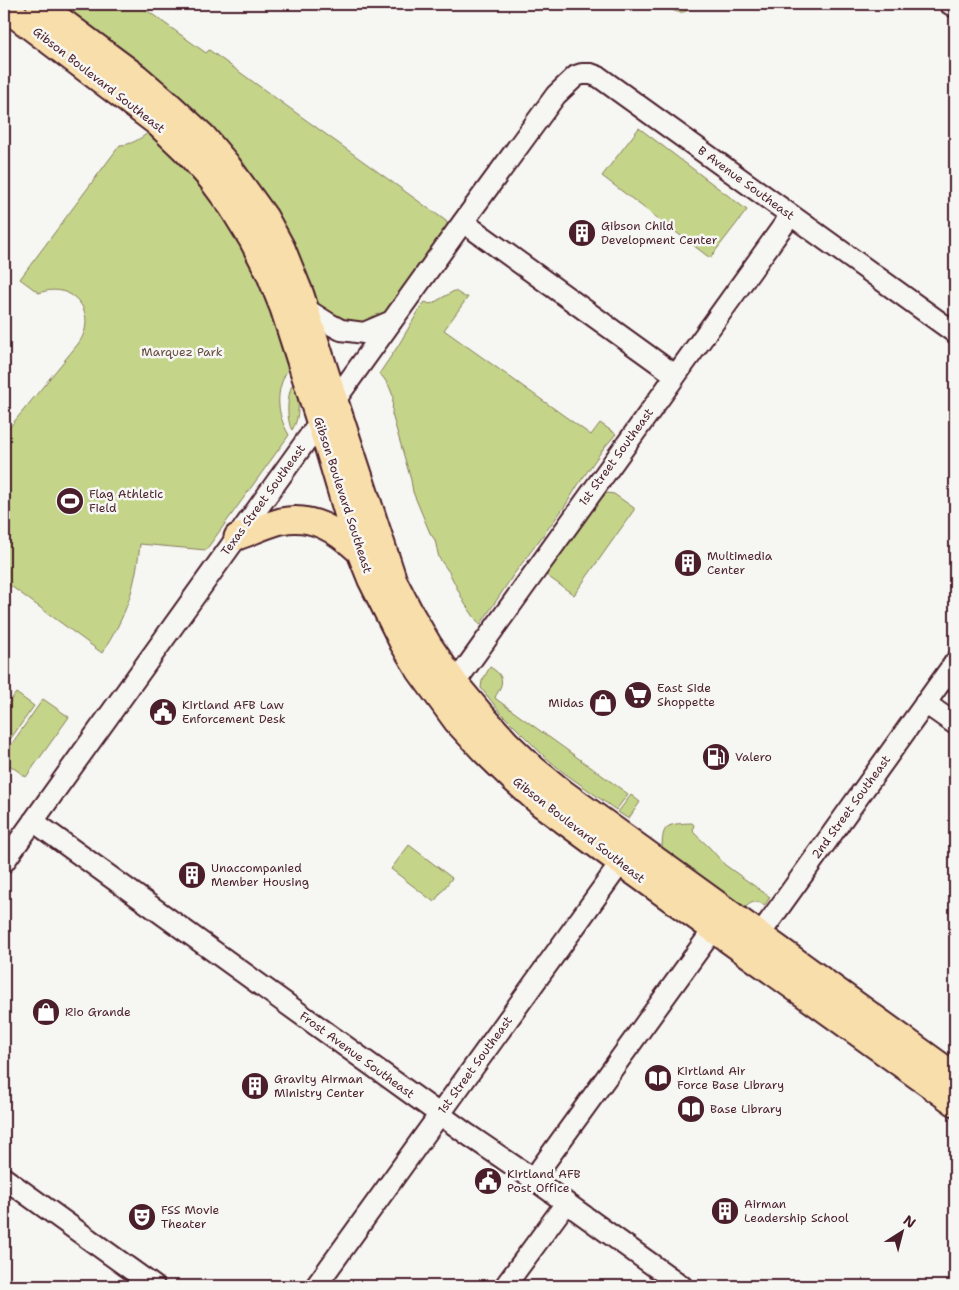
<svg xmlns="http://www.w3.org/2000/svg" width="959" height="1290" viewBox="0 0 959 1290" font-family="'Shantell Sans',sans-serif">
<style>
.green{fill:#c4d58a;stroke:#877a5a}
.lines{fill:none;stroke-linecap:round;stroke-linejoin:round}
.minor-casing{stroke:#4a1f2b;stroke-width:24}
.major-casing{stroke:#4a1f2b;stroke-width:29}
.minor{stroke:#f6f6f2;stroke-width:20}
.major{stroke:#f8deab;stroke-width:25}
.labels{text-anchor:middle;stroke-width:5;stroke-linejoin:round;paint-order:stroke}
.street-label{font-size:12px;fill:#4a1f2b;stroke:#f6f6f2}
.poi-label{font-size:12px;fill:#4a1f2b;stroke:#f6f6f2;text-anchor:start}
.park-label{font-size:12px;fill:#684c43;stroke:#f6f6f2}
</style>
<rect width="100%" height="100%" fill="#f6f6f2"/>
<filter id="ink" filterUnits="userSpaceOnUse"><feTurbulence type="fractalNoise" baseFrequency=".02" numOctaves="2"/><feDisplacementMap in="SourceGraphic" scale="10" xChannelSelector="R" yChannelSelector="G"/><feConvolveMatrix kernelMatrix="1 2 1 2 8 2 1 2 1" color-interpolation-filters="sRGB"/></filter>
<g filter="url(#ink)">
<path class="green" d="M 61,4 L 138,4 L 206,53 L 209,50 L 446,221 L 449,228 L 387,315 L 354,326 L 318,310 L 137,69 Z
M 666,4 L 694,4 C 687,15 674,15 666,4 Z
M 639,128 L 747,210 L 710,258 L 602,176 Z
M 149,132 C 195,174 234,224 259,282 C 271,310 279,340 288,369 C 275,391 276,413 289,435 L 206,550 L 140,544 C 135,588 127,615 102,653 L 4,581 L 4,434 L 78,344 C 100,314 73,280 39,293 L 20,279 L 120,145 C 131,145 140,139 149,132 Z
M 454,291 C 459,292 463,298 468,297 L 444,330 L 591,435 L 600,423 L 616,434 L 603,449 L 578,485 L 565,506 L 514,574 L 480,625 L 465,604 L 449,572 L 439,558 L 435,540 L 430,533 L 413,492 L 411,480 L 392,414 L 393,396 L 389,386 L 383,377 L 379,374 L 398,346 L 421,307 L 425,302 L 430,304 L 433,303 Z
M 292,385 L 294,385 C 300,396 300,419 292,430 C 286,420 287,396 292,385 Z
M 607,493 L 614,494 L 634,508 L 634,510 L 574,595 L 546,575 L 600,499 Z
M 490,667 C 505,676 504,683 495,697 L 496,699 L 628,794 L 616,810 L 563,772 L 544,756 L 501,713 L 481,688 L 482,681 Z
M 16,693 L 34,706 L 6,745 L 4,744 L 4,709 Z
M 43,699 L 69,717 L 26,777 L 4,761 L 4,755 Z
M 631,795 L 640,802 L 629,818 L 627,818 L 618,812 Z
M 692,823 L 694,825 L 693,828 L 694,833 L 709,847 L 725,865 L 770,897 L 765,905 C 755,900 751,901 743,910 L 662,851 C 662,824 666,824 692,823 Z
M 409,845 L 452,878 L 434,902 L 391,869 Z"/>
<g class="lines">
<defs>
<path id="minor" d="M 950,4 L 955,7
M 463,222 L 675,375
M 306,309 L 328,323 L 341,330 L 349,331 L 364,333 L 392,321
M 445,690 L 455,683 L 791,215
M 925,703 L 955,724
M 33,821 L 467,1134 L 533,1179 L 682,1286
M 4,862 L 463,222 L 556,95 L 576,76 L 582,74 L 591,74 L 599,77 L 955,333
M 751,947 L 955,662
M 4,1178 L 154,1286
M 533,1179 L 721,919
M 316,1286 L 630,850
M 505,1286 L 566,1203"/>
<path id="major" d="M 39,4 L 137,77 L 166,102 L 204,137 L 226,163 L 265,217 L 282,248 L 301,295 L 335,401 L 394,581 L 411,614 L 429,645 L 455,683 L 480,713 L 507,743 L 534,769 L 565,794 L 955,1076
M 4,7 L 157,123 L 187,152 L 211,179 L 231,206 L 252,240 L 269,273 L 283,308 L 329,452 L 355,540 L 371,580 L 403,644 L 419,670 L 457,722 L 483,750 L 514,780 L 541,804 L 621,863 L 955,1103
M 237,537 C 251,532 266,525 281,521 C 313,514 337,531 359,551"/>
</defs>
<use href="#minor" class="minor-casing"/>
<use href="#major" class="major-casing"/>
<use href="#minor" class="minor"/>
<use href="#major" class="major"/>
</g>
</g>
<defs>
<symbol id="building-disc" viewBox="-11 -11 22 22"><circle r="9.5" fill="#4a1f2b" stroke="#f6f6f2"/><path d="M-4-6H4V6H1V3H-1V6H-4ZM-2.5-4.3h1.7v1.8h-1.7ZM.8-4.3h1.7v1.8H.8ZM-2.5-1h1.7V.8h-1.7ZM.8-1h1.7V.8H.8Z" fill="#fff"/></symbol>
<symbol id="stadium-disc" viewBox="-11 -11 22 22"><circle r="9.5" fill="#4a1f2b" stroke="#f6f6f2"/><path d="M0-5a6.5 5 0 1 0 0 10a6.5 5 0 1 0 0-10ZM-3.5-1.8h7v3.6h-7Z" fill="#fff"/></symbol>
<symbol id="supermarket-disc" viewBox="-11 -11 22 22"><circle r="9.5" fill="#4a1f2b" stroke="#f6f6f2"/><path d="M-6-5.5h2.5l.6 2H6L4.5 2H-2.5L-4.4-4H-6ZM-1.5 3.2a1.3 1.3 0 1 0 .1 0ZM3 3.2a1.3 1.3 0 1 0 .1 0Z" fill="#fff"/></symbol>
<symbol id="shop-disc" viewBox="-11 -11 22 22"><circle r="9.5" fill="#4a1f2b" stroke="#f6f6f2"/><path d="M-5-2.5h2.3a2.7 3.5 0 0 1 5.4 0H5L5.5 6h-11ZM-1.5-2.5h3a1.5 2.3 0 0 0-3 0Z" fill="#fff"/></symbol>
<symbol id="civic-disc" viewBox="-11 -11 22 22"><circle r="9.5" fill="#4a1f2b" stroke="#f6f6f2"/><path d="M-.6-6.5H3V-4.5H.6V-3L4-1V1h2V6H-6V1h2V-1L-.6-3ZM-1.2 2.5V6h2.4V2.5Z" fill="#fff"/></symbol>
<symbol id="fuel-disc" viewBox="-11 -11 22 22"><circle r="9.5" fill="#4a1f2b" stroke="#f6f6f2"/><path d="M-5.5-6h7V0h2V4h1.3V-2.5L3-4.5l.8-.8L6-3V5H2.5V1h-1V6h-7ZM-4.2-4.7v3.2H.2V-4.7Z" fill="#fff"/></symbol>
<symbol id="library-disc" viewBox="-11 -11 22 22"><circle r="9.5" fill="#4a1f2b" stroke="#f6f6f2"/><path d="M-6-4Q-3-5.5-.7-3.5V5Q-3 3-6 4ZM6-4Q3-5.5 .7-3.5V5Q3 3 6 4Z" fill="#fff"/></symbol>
<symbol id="theatre-disc" viewBox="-11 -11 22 22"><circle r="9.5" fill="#4a1f2b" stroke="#f6f6f2"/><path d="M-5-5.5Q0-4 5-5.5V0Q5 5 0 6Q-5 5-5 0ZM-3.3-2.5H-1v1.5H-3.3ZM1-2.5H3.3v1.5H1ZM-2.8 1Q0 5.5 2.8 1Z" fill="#fff"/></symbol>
</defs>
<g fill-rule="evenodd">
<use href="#building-disc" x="566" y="217" width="32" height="32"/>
<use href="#stadium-disc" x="54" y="485" width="32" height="32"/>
<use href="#building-disc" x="672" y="547" width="32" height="32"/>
<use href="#supermarket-disc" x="622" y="679" width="32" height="32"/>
<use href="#shop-disc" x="587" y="687" width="32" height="32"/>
<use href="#civic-disc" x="147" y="696" width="32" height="32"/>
<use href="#fuel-disc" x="700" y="741" width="32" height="32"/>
<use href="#building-disc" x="176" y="859" width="32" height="32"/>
<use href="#shop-disc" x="30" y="996" width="32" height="32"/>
<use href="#library-disc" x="642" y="1062" width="32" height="32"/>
<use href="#building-disc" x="239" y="1070" width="32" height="32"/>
<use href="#library-disc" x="675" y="1093" width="32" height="32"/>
<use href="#civic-disc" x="472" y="1165" width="32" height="32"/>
<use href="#building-disc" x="709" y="1195" width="32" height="32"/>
<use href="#theatre-disc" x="126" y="1201" width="32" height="32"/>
</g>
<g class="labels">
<g class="street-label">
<text transform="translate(99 80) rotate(38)" y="4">Gibson Boulevard Southeast</text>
<text transform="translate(746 183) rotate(36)" y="4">B Avenue Southeast</text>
<text transform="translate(616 457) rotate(-54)" y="4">1st Street Southeast</text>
<text transform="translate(343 495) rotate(72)" y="4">Gibson Boulevard Southeast</text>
<text transform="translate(263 500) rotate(-54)" y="4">Texas Street Southeast</text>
<text transform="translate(851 807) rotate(-54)" y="4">2nd Street Southeast</text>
<text transform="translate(579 830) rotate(38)" y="4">Gibson Boulevard Southeast</text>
<text transform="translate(357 1055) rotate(36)" y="4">Frost Avenue Southeast</text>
<text transform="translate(475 1065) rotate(-54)" y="4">1st Street Southeast</text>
</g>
<g class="poi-label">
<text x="601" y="230">Gibson Child<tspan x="601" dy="14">Development Center</tspan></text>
<text x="89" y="498">Flag Athletic<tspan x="89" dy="14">Field</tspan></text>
<text x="707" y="560">Multimedia<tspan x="707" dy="14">Center</tspan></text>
<text x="657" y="692">East Side<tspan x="657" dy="14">Shoppette</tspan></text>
<text x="584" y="707" text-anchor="end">Midas</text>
<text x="182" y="709">Kirtland AFB Law<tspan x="182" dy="14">Enforcement Desk</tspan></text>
<text x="735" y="761">Valero</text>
<text x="211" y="872">Unaccompanied<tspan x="211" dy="14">Member Housing</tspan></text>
<text x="65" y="1016">Rio Grande</text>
<text x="677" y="1075">Kirtland Air<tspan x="677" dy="14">Force Base Library</tspan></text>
<text x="274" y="1083">Gravity Airman<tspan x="274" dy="14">Ministry Center</tspan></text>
<text x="710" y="1113">Base Library</text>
<text x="507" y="1178">Kirtland AFB<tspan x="507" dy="14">Post Office</tspan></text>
<text x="744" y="1208">Airman<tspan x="744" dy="14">Leadership School</tspan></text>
<text x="161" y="1214">FSS Movie<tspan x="161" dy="14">Theater</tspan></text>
</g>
<g class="park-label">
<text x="182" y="356">Marquez Park</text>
</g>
</g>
<rect width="959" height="1290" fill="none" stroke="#f6f6f2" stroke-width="20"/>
<rect x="10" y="10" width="939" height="1270" fill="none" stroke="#4a1f2b" stroke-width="2" filter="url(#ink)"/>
<g transform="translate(902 1232) rotate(36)" stroke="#f6f6f2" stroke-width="4" paint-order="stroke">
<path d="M0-4L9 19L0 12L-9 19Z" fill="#4a1f2b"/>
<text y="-8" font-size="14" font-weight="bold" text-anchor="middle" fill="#4a1f2b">N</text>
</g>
</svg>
